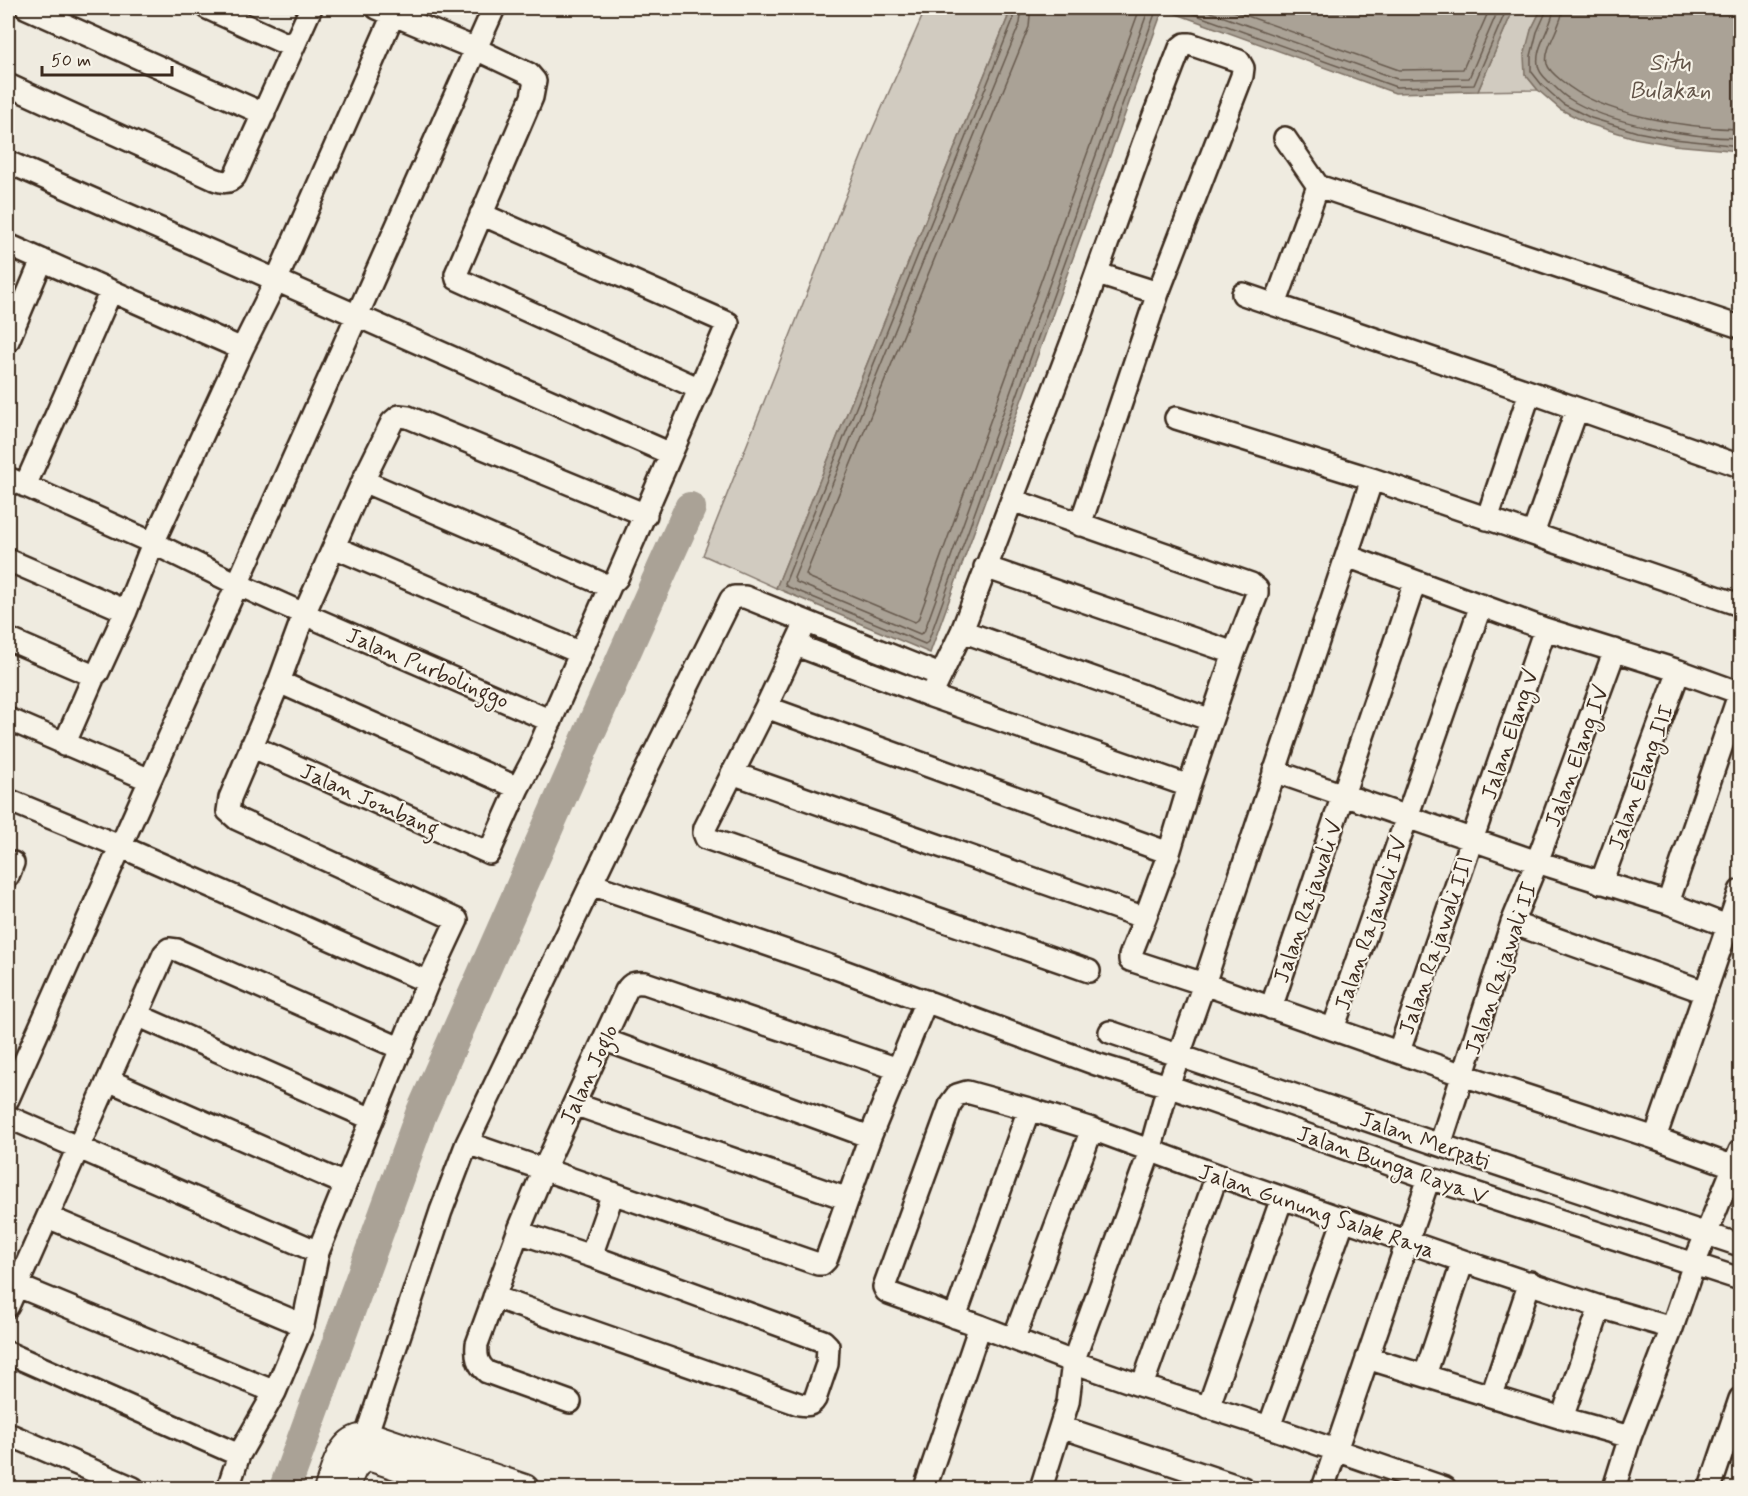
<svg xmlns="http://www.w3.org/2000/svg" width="1748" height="1496" viewBox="0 0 1748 1496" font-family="Mynerve,sans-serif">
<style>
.green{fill:#d1cbc0;stroke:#867a6f;stroke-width:1.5}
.water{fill:#aaa296;stroke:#7e7266;stroke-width:1.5}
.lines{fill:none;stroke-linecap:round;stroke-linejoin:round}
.shore{stroke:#675a4e;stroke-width:1.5}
.river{stroke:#aaa296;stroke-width:32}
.minor-casing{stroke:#3b2a1e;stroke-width:26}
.major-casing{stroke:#3b2a1e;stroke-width:30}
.minor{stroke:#f7f3e8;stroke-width:21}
.major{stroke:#f7f3e8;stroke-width:26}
.labels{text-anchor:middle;stroke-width:4.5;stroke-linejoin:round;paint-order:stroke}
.street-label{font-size:22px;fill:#3b2a1e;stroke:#f7f3e8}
.water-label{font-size:24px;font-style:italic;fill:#625448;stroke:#f7f3e8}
</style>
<rect width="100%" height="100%" fill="#efebe0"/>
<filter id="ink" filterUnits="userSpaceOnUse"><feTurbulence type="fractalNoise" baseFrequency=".0167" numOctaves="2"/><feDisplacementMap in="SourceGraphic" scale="12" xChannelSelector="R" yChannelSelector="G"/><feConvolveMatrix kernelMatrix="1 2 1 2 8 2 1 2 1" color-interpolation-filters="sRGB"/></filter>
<g filter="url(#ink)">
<path class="green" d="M 926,8 L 993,8 L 1008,17 L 776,588 L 703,555 L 870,135 Z
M 1514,8 L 1542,8 L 1531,30 L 1525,74 L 1538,90 L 1478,91 Z"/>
<path class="water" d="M 993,8 L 1514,8 L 1478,91 L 1395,93 L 1163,9 L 930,653 L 776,588 L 1008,17 Z
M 1542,8 L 1740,8 L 1740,151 L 1673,145 L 1635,138 L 1589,124 L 1560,109 L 1538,90 L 1525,74 L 1524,56 L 1531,30 Z"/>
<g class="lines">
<path class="shore" d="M 1004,8 L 1013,14 L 1013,20 L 785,583 L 786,586 L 925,644 L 928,642 L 1157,8
M 1018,8 L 1021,15 L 1020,23 L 794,578 L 796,582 L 920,634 L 924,632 L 1149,8
M 1028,8 L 1030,16 L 1029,27 L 806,574 L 808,577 L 915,622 L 918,620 L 1140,8
M 1177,8 L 1396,87 L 1474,85 L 1507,8
M 1199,8 L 1397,79 L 1469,78 L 1499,8
M 1225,8 L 1399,70 L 1463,69 L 1490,8
M 1547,8 L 1546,12 L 1537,32 L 1531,56 L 1531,71 L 1542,85 L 1563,104 L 1591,118 L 1637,132 L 1674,139 L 1740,146
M 1554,8 C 1553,26 1532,50 1539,69 C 1541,75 1549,82 1554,86 C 1558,90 1563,95 1568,98 C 1607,124 1693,138 1740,138
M 1563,8 C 1563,24 1543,48 1547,64 C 1549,71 1557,77 1562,81 C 1602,116 1689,128 1740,129"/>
<path class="river" d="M 285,1488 L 421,1114 L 630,641 L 690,508"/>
<defs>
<path id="minor" d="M 27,8 L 264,114
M 207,8 L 293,47
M 377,8 L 476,49 L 529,74 L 535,81 L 532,97 L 456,274 L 457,279 L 700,389
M 8,85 L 214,179 C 222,182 229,184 235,176 L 311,8
M 1285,138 L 1318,186 L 1740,327
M 8,162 L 671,454
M 8,245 L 242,349
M 1098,274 L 1158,293
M 1243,294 L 1530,392 L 1740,466
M 1275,305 L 1318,186
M 8,341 L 42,260
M 1176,418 L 1372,479 L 1740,605
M 8,478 L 153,543 L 237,584 L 304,614 L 551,721
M 363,481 L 603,584 L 611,584
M 25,486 L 111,291
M 1012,500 L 1251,584 L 1257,589 L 1257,594 L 1234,653 L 1189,786 L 1169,853 L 1145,918 L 1130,956 L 1130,960 L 1204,984 L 1463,1075 L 1655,1138 L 1740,1169
M 1487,519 L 1530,392
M 1533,534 L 1577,409
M 334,547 L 576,651 L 580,654
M 1347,556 L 1545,629 L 1679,671 L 1740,693
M 8,560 L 126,611
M 985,567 L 1234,653
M 806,622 L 766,707 L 705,828 L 704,833 L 706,838 L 1089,971
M 962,631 L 1211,720
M 8,639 L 94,676
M 796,645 L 931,696 L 1189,786
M 279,682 L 518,788 L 537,752 L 611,584 L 617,578 L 728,323 L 481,214
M 931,696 L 962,631 L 1073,339 L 1143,144 L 1180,48 L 1185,44 L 1190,44 L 1239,61 L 1243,68 L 1242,76 L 1158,293 L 1080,525
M 766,707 L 1169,853
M 8,719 L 150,780
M 64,745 L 94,676 L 98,672 L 126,611 L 153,543 L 242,349 L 276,281 L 393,15
M 251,746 L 489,853 L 518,788
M 1274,771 L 1537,862 L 1668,903 L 1740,931
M 732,773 L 1145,918
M 8,800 L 124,848 L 428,982
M 8,876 L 13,863
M 1601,883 L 1679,671
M 591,884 L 830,966 L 1096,1064 L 1168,1086 L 1429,1178 L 1740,1279
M 1668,903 L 1740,692
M 1512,923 L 1705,992
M 1271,1008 L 1415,582
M 137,1015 L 372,1119
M 1333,1029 L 1481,605
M 1110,1032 L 1440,1145 L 1740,1245
M 605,1040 L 870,1137
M 1399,1051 L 1545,629
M 108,1080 L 345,1184
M 8,1099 L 494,8
M 574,1104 L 848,1199
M 8,1117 L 318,1252
M 1655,1138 L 1740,891
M 467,1143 L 818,1264 L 822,1264 L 826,1260 L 870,1137 L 926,1001
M 1440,1145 L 1512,923 L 1537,862 L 1615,650
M 48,1217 L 303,1325
M 591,1256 L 613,1193
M 8,1282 L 275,1392
M 494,1297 L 799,1404 C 806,1405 811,1406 815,1399 L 827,1364 L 828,1346 L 823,1341 L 591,1256 L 518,1232
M 8,1306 L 164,954 L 169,949 L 177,950 L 402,1049
M 955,1317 L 1029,1109
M 980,1326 L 889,1293 L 886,1291 L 884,1287 L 951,1103 L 957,1095 L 967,1092 L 1029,1109 L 1092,1129 L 1217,1175 L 1463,1261 L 1600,1307 L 1672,1328
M 1014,1338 L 1092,1129
M 8,1353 L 239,1455
M 1367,1358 L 1562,1418 L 1630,1437
M 1425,1375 L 1463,1261
M 1142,1386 L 1217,1175
M 1492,1395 L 1530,1282
M 570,1402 L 487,1372 C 477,1364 476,1356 477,1344 L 518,1232 L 544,1169 L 626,991 C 631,983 635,982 645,983 L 898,1069
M 1208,1408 L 1282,1198
M 1562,1418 L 1600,1307
M 1061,1427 L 1243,1488
M 1269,1427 L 1344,1219
M 8,1434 L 133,1488
M 364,1451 L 366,1436 L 441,1211 L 467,1143 L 643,776 L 731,599 L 734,597 L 745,597 L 940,675
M 228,1488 L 239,1455 L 275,1392 L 303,1325 L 318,1252 L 428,982 L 457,920 L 237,819 L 228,811 L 230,798 L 279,682 L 304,614 L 363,481 L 392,422 L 399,416 L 408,417 L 646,515
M 925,1488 L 980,1326 L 1073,1362 L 1142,1386 L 1269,1427 L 1445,1488
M 1041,1488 L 1068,1402 L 1073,1362 L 1150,1151 L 1168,1086 L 1204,984 L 1372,479
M 1323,1488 L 1429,1178
M 1614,1488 L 1630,1437 L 1672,1328 L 1694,1264 L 1740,1151
M 1710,1488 L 1740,1399"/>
<path id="major" d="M 328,1488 C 337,1463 342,1431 377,1438 L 525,1488
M 346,1488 C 351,1474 353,1460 371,1458 L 464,1488"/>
</defs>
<use href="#minor" class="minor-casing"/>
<use href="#major" class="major-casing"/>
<use href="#minor" class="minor"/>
<use href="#major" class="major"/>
</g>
</g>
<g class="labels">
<g class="street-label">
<text transform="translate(428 667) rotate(23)" y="8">Jalan Purbolinggo</text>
<text transform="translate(1509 734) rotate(-71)" y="8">Jalan Elang V</text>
<text transform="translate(1576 756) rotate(-70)" y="8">Jalan Elang IV</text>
<text transform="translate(1640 777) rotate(-70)" y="8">Jalan Elang III</text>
<text transform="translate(370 799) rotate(24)" y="8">Jalan Jombang</text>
<text transform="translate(1307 901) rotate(-71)" y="8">Jalan Rajawali V</text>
<text transform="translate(1370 923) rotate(-71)" y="8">Jalan Rajawali IV</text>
<text transform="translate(1435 945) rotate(-71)" y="8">Jalan Rajawali III</text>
<text transform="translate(1500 968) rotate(-71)" y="8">Jalan Rajawali II</text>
<text transform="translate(588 1074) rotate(-65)" y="8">Jalan Joglo</text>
<text transform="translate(1425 1139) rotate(19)" y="8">Jalan Merpati</text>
<text transform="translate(1393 1164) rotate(19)" y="8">Jalan Bunga Raya V</text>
<text transform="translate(1317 1210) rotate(19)" y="8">Jalan Gunung Salak Raya</text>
</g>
<g class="water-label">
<text x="1670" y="70">Situ<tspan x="1670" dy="28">Bulakan</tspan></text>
</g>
</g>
<rect width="1748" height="1496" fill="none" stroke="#f7f3e8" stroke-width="30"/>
<rect x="15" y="15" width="1718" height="1466" fill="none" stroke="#3b2a1e" stroke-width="2" filter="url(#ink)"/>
<path d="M42 66v9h130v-9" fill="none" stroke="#3b2a1e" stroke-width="3"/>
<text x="51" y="66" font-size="18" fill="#3b2a1e" stroke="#f7f3e8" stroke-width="4.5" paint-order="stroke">50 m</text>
</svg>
